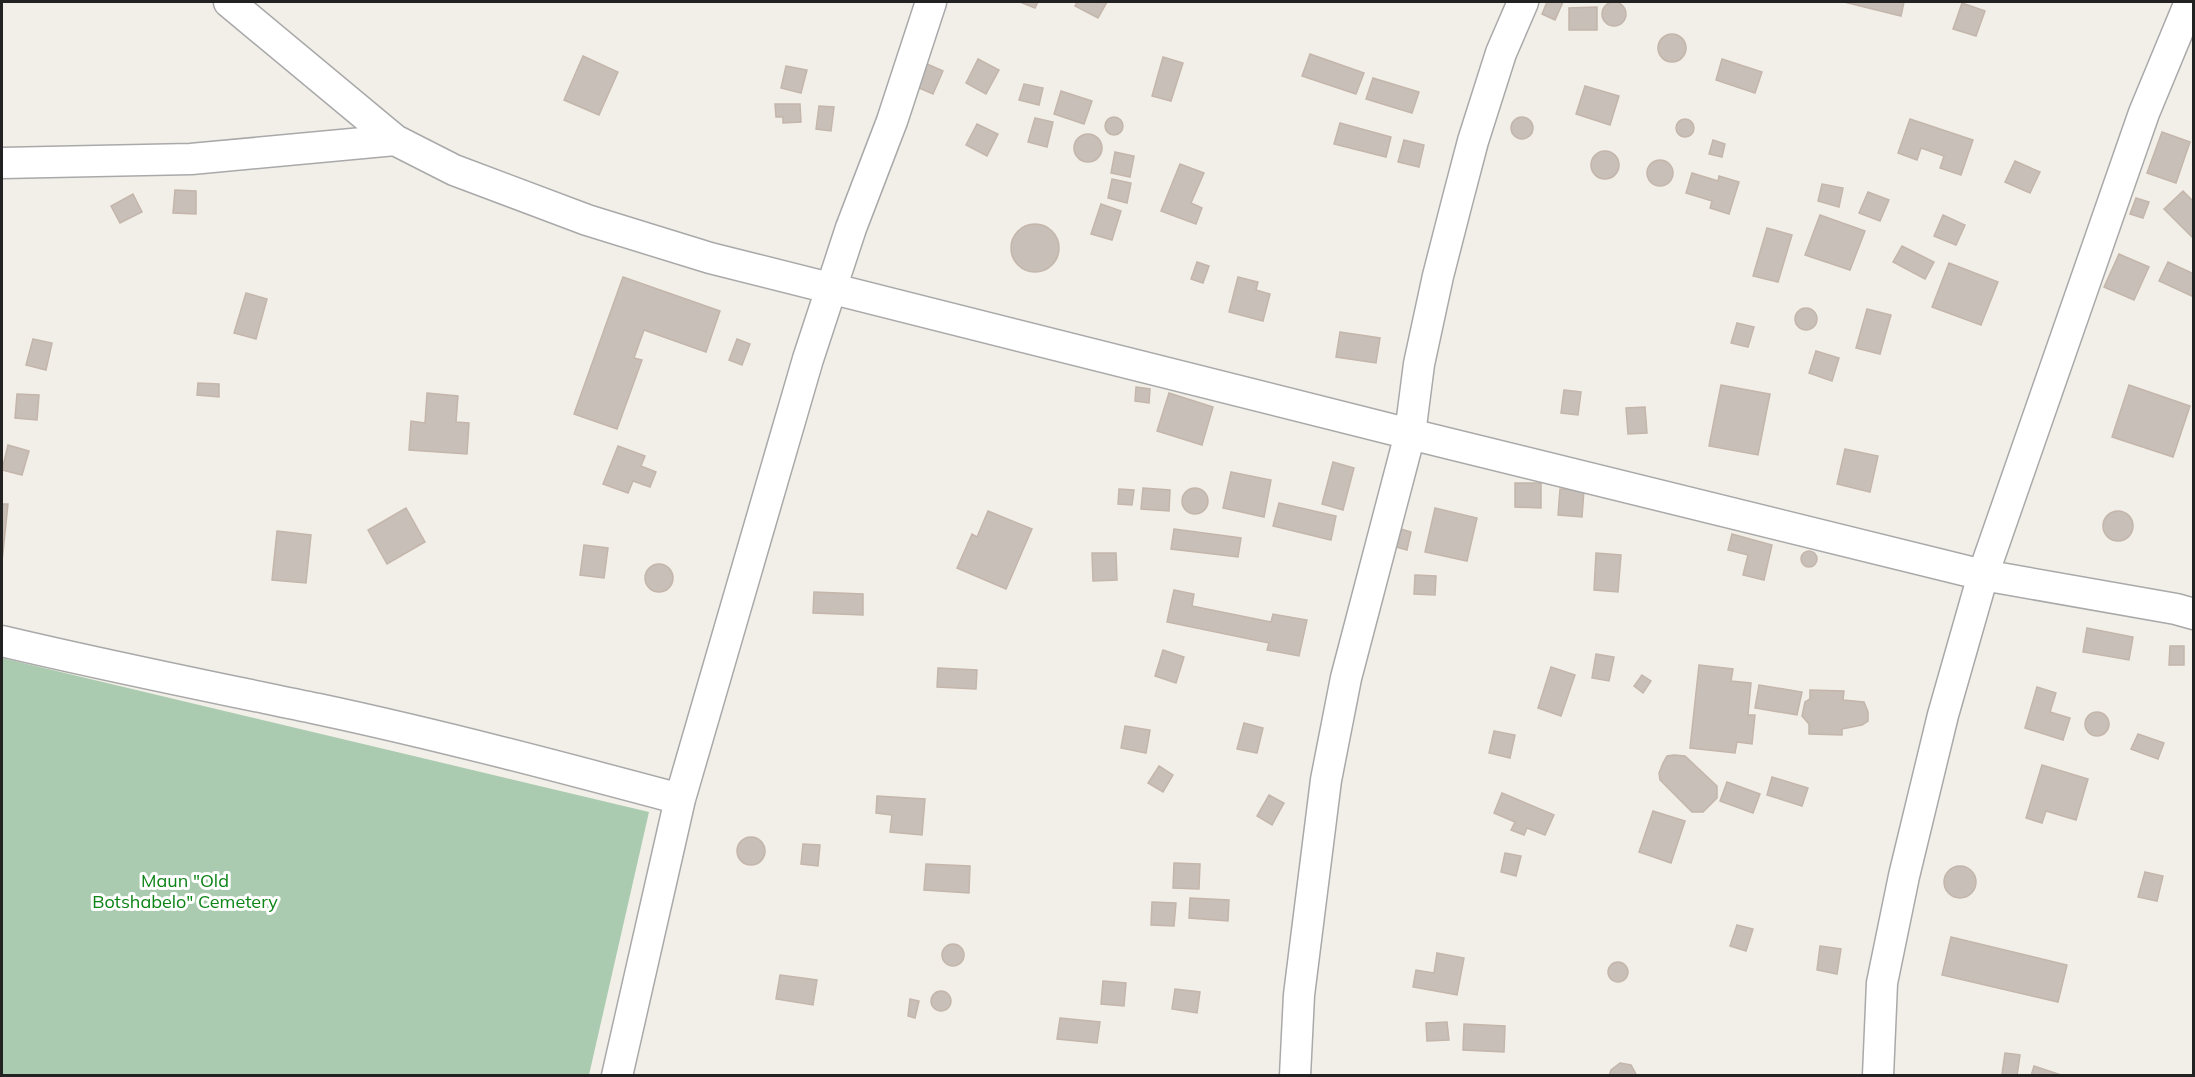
<svg xmlns="http://www.w3.org/2000/svg" width="2195" height="1077" viewBox="0 0 2195 1077" font-family="Mulish,sans-serif">
<style>
.cemetery{fill:#aacbaf}
.building{fill:#c7bfb8;stroke:#c4b6ab;stroke-width:1.5}
.lines{fill:none;stroke-linecap:round;stroke-linejoin:round}
.minor-casing{stroke:#a9a9a9;stroke-width:33}
.minor{stroke:#fff;stroke-width:30}
.labels{text-anchor:middle;stroke-width:6;stroke-linejoin:round;paint-order:stroke}
.park-label{font-size:18px;fill:#0c8416;stroke:#fff}
</style>
<rect width="100%" height="100%" fill="#f2efe9"/>
<path class="cemetery" d="M 2,658 L 649,812 L 589,1075 L 2,1075 Z"/>
<path class="building" d="M 1020,2 L 1038,2 L 1035,8 Z
M 1077,2 L 1107,2 L 1098,18 L 1075,6 Z
M 1547,2 L 1563,2 L 1555,20 L 1542,14 Z
M 1844,2 L 1904,2 L 1901,16 Z
M1602 14a12 12 0 1 1 24 0a12 12 0 1 1-24 0Z
M 1962,3 L 1985,11 L 1976,36 L 1953,29 Z
M 1597,7 L 1597,30 L 1569,30 L 1569,8 Z
M1658 48a14 14 0 1 1 28 0a14 14 0 1 1-28 0Z
M 1310,54 L 1364,73 L 1356,94 L 1302,76 Z
M 583,56 L 618,72 L 599,115 L 564,100 Z
M 1163,57 L 1183,63 L 1171,101 L 1152,96 Z
M 978,59 L 999,70 L 986,94 L 966,83 Z
M 1722,59 L 1762,72 L 1755,93 L 1716,80 Z
M 927,64 L 943,71 L 933,94 L 917,87 Z
M 786,66 L 807,70 L 801,93 L 781,88 Z
M 1373,78 L 1419,92 L 1412,113 L 1366,99 Z
M 1024,84 L 1043,88 L 1039,105 L 1019,100 Z
M 1585,86 L 1619,96 L 1610,125 L 1576,114 Z
M 1061,91 L 1092,101 L 1084,124 L 1054,114 Z
M 775,104 L 800,104 L 801,122 L 783,123 L 783,117 L 776,117 Z
M 819,106 L 834,107 L 831,131 L 816,129 Z
M1511 128a11 11 0 1 1 22 0a11 11 0 1 1-22 0Z
M1105 126a9 9 0 1 1 18 0a9 9 0 1 1-18 0Z
M 1035,118 L 1053,122 L 1047,147 L 1028,142 Z
M 1910,119 L 1973,140 L 1961,175 L 1940,168 L 1944,156 L 1921,148 L 1917,160 L 1898,153 Z
M1676 128a9 9 0 1 1 18 0a9 9 0 1 1-18 0Z
M 1340,123 L 1391,137 L 1386,157 L 1334,144 Z
M 977,124 L 998,134 L 987,156 L 966,145 Z
M 2162,132 L 2190,142 L 2176,183 L 2147,173 Z
M1074 148a14 14 0 1 1 28 0a14 14 0 1 1-28 0Z
M 1404,140 L 1424,145 L 1419,167 L 1398,162 Z
M 1713,140 L 1725,144 L 1722,157 L 1709,154 Z
M1591 165a14 14 0 1 1 28 0a14 14 0 1 1-28 0Z
M 1115,152 L 1134,156 L 1130,177 L 1111,173 Z
M1647 173a13 13 0 1 1 26 0a13 13 0 1 1-26 0Z
M 2015,161 L 2040,172 L 2030,193 L 2005,182 Z
M 1180,164 L 1204,173 L 1191,203 L 1202,208 L 1196,224 L 1161,211 Z
M 1692,173 L 1718,181 L 1719,176 L 1739,182 L 1729,214 L 1710,208 L 1712,201 L 1686,193 Z
M 1112,179 L 1131,183 L 1127,203 L 1108,198 Z
M 1822,184 L 1843,188 L 1839,207 L 1818,201 Z
M 175,190 L 196,191 L 196,214 L 173,213 Z
M 2183,191 L 2194,202 L 2194,239 L 2164,209 Z
M 1868,192 L 1889,200 L 1880,221 L 1859,213 Z
M 133,194 L 142,212 L 120,223 L 111,206 Z
M 2136,198 L 2149,202 L 2143,218 L 2130,214 Z
M 1101,204 L 1121,211 L 1112,240 L 1091,234 Z
M 1820,215 L 1865,231 L 1850,270 L 1805,255 Z
M 1943,215 L 1965,225 L 1956,245 L 1934,236 Z
M1011 248a24 24 0 1 1 48 0a24 24 0 1 1-48 0Z
M 1767,228 L 1792,235 L 1778,282 L 1753,276 Z
M 1902,246 L 1934,262 L 1925,279 L 1893,262 Z
M 2119,254 L 2149,267 L 2134,300 L 2104,287 Z
M 1197,262 L 1209,266 L 1203,283 L 1191,279 Z
M 2168,262 L 2194,274 L 2194,297 L 2159,281 Z
M 1949,263 L 1998,282 L 1981,325 L 1932,307 Z
M 623,277 L 720,311 L 706,352 L 644,330 L 634,358 L 642,360 L 617,429 L 574,414 Z
M 1238,277 L 1258,282 L 1256,290 L 1270,294 L 1263,321 L 1229,312 Z
M 246,293 L 267,299 L 256,339 L 234,333 Z
M1795 319a11 11 0 1 1 22 0a11 11 0 1 1-22 0Z
M 1867,309 L 1891,315 L 1880,354 L 1856,348 Z
M 1737,323 L 1754,327 L 1748,347 L 1731,343 Z
M 1340,332 L 1380,338 L 1376,363 L 1336,357 Z
M 33,339 L 52,343 L 46,370 L 26,365 Z
M 737,339 L 750,344 L 742,365 L 729,360 Z
M 1816,351 L 1839,358 L 1832,381 L 1809,373 Z
M 198,383 L 219,384 L 219,397 L 197,395 Z
M 1721,385 L 1770,394 L 1758,455 L 1709,446 Z
M 2129,385 L 2190,406 L 2173,457 L 2112,437 Z
M 1136,387 L 1150,389 L 1149,403 L 1135,401 Z
M 1564,390 L 1581,392 L 1578,415 L 1561,413 Z
M 427,393 L 458,396 L 456,422 L 469,423 L 467,454 L 409,450 L 411,421 L 425,423 Z
M 1169,393 L 1213,407 L 1202,445 L 1157,431 Z
M 17,394 L 39,395 L 37,420 L 15,418 Z
M 1645,407 L 1647,433 L 1628,434 L 1626,408 Z
M 8,445 L 29,451 L 22,475 L 2,470 Z
M 618,446 L 645,456 L 641,466 L 656,472 L 650,487 L 633,481 L 628,493 L 603,484 Z
M 1845,449 L 1878,456 L 1870,492 L 1837,484 Z
M 1333,462 L 1354,468 L 1343,510 L 1322,504 Z
M 1231,472 L 1271,480 L 1264,517 L 1223,508 Z
M 1515,483 L 1541,483 L 1541,508 L 1515,507 Z
M 1143,488 L 1170,490 L 1169,511 L 1141,509 Z
M1182 501a13 13 0 1 1 26 0a13 13 0 1 1-26 0Z
M 1119,489 L 1134,490 L 1132,505 L 1118,504 Z
M 1560,489 L 1584,490 L 1582,517 L 1558,515 Z
M 1279,503 L 1336,516 L 1331,540 L 1273,526 Z
M 2,504 L 8,504 L 2,562 Z
M 406,508 L 425,542 L 387,564 L 368,530 Z
M 1435,508 L 1477,518 L 1467,561 L 1425,552 Z
M 988,511 L 1032,529 L 1006,589 L 957,568 L 972,534 L 977,537 Z
M2103 526a15 15 0 1 1 30 0a15 15 0 1 1-30 0Z
M 1174,529 L 1241,538 L 1238,557 L 1171,549 Z
M 1401,529 L 1411,532 L 1407,550 L 1396,547 Z
M 277,531 L 311,535 L 306,583 L 272,580 Z
M 1732,534 L 1772,545 L 1764,580 L 1743,575 L 1748,555 L 1728,550 Z
M 584,545 L 608,548 L 604,578 L 580,575 Z
M1801 559a8 8 0 1 1 16 0a8 8 0 1 1-16 0Z
M 1092,553 L 1116,553 L 1117,580 L 1093,581 Z
M 1596,553 L 1621,555 L 1618,592 L 1594,590 Z
M645 578a14 14 0 1 1 28 0a14 14 0 1 1-28 0Z
M 1415,575 L 1436,576 L 1435,595 L 1414,594 Z
M 1174,590 L 1194,594 L 1192,606 L 1271,622 L 1273,614 L 1307,620 L 1299,656 L 1267,650 L 1269,643 L 1167,622 Z
M 814,592 L 863,594 L 863,615 L 813,613 Z
M 2087,628 L 2133,637 L 2129,660 L 2083,652 Z
M 2170,646 L 2184,646 L 2184,665 L 2169,665 Z
M 1163,650 L 1184,657 L 1176,683 L 1155,676 Z
M 1596,654 L 1614,657 L 1609,681 L 1592,678 Z
M 1699,665 L 1733,669 L 1731,681 L 1751,683 L 1748,715 L 1755,715 L 1752,744 L 1737,742 L 1735,753 L 1690,748 Z
M 1551,667 L 1575,675 L 1561,716 L 1538,708 Z
M 938,668 L 977,670 L 976,689 L 937,687 Z
M 1642,675 L 1651,681 L 1643,693 L 1634,686 Z
M 1759,685 L 1802,692 L 1797,715 L 1755,708 Z
M 2037,687 L 2056,693 L 2050,712 L 2070,718 L 2063,740 L 2025,728 Z
M 1810,690 L 1844,691 L 1843,700 L 1864,702 L 1868,712 L 1868,721 L 1862,725 L 1842,729 L 1842,735 L 1809,734 L 1809,724 L 1802,716 L 1805,702 L 1810,699 Z
M2085 724a12 12 0 1 1 24 0a12 12 0 1 1-24 0Z
M 1244,723 L 1263,728 L 1257,753 L 1237,749 Z
M 1125,726 L 1150,730 L 1146,753 L 1121,748 Z
M 1494,731 L 1515,735 L 1510,758 L 1489,753 Z
M 2138,734 L 2164,743 L 2158,759 L 2131,749 Z
M 1674,755 L 1685,756 L 1717,786 L 1717,798 L 1703,812 L 1692,812 L 1660,780 L 1659,773 L 1663,763 L 1667,756 Z
M 2042,765 L 2088,779 L 2076,820 L 2046,811 L 2042,823 L 2026,818 Z
M 1159,766 L 1173,775 L 1163,792 L 1148,783 Z
M 1772,777 L 1808,788 L 1802,806 L 1767,795 Z
M 1727,782 L 1760,794 L 1753,813 L 1720,801 Z
M 1502,793 L 1554,815 L 1545,835 L 1527,828 L 1524,835 L 1511,830 L 1515,822 L 1494,813 Z
M 1269,795 L 1284,803 L 1272,825 L 1257,816 Z
M 877,796 L 925,799 L 922,835 L 890,832 L 892,815 L 876,813 Z
M 1653,811 L 1685,821 L 1671,863 L 1639,852 Z
M737 851a14 14 0 1 1 28 0a14 14 0 1 1-28 0Z
M 803,844 L 820,845 L 818,866 L 801,864 Z
M 1505,853 L 1521,856 L 1516,876 L 1501,872 Z
M 1174,863 L 1200,864 L 1199,889 L 1173,888 Z
M 926,864 L 970,866 L 969,893 L 924,890 Z
M1944 882a16 16 0 1 1 32 0a16 16 0 1 1-32 0Z
M 2145,872 L 2163,876 L 2157,901 L 2138,897 Z
M 1190,898 L 1229,900 L 1228,921 L 1189,918 Z
M 1152,902 L 1176,903 L 1174,926 L 1151,925 Z
M 1737,925 L 1753,929 L 1746,951 L 1730,946 Z
M 1951,937 L 2067,965 L 2058,1002 L 1942,975 Z
M942 955a11 11 0 1 1 22 0a11 11 0 1 1-22 0Z
M 1820,946 L 1841,949 L 1837,974 L 1817,970 Z
M 1437,953 L 1464,958 L 1457,995 L 1413,987 L 1416,970 L 1434,973 Z
M1608 972a10 10 0 1 1 20 0a10 10 0 1 1-20 0Z
M 780,975 L 817,980 L 813,1005 L 776,999 Z
M 1103,981 L 1126,983 L 1124,1006 L 1101,1004 Z
M 1175,989 L 1200,992 L 1197,1013 L 1172,1009 Z
M931 1001a10 10 0 1 1 20 0a10 10 0 1 1-20 0Z
M 910,999 L 919,1001 L 915,1018 L 908,1016 Z
M 1060,1018 L 1100,1022 L 1097,1043 L 1057,1039 Z
M 1447,1022 L 1449,1040 L 1427,1041 L 1426,1023 Z
M 1464,1024 L 1505,1026 L 1504,1052 L 1463,1050 Z
M 2005,1053 L 2020,1055 L 2017,1076 L 2002,1074 Z
M 1620,1063 L 1631,1065 L 1637,1076 L 1609,1076 L 1611,1070 Z
M 2034,1066 L 2064,1076 L 2031,1076 Z"/>
<g class="lines">
<defs>
<path id="minor" d="M 229,2 L 395,140
M 2,163 L 191,159 L 395,140 L 454,170 L 587,220 L 710,258 L 1410,434 L 1983,575 L 2176,609 L 2194,614
M 2,641 C 107,666 212,687 318,709 C 440,735 560,767 680,799
M 617,1076 L 680,799 L 808,359 L 851,228 L 892,121 L 931,2
M 1295,1076 L 1299,995 L 1326,780 L 1346,678 L 1410,434 L 1419,364 L 1438,276 L 1457,202 L 1473,141 L 1501,53 L 1523,2
M 1878,1076 L 1882,983 L 1904,876 L 1943,715 L 1983,575 L 2144,113 L 2190,2"/>
</defs>
<use href="#minor" class="minor-casing"/>
<use href="#minor" class="minor"/>
</g>
<g class="labels">
<g class="park-label">
<text x="185" y="887">Maun "Old<tspan x="185" dy="21">Botshabelo" Cemetery</tspan></text>
</g>
</g>
<rect width="2195" height="1077" fill="none" stroke="#222222" stroke-width="6"/>
</svg>
